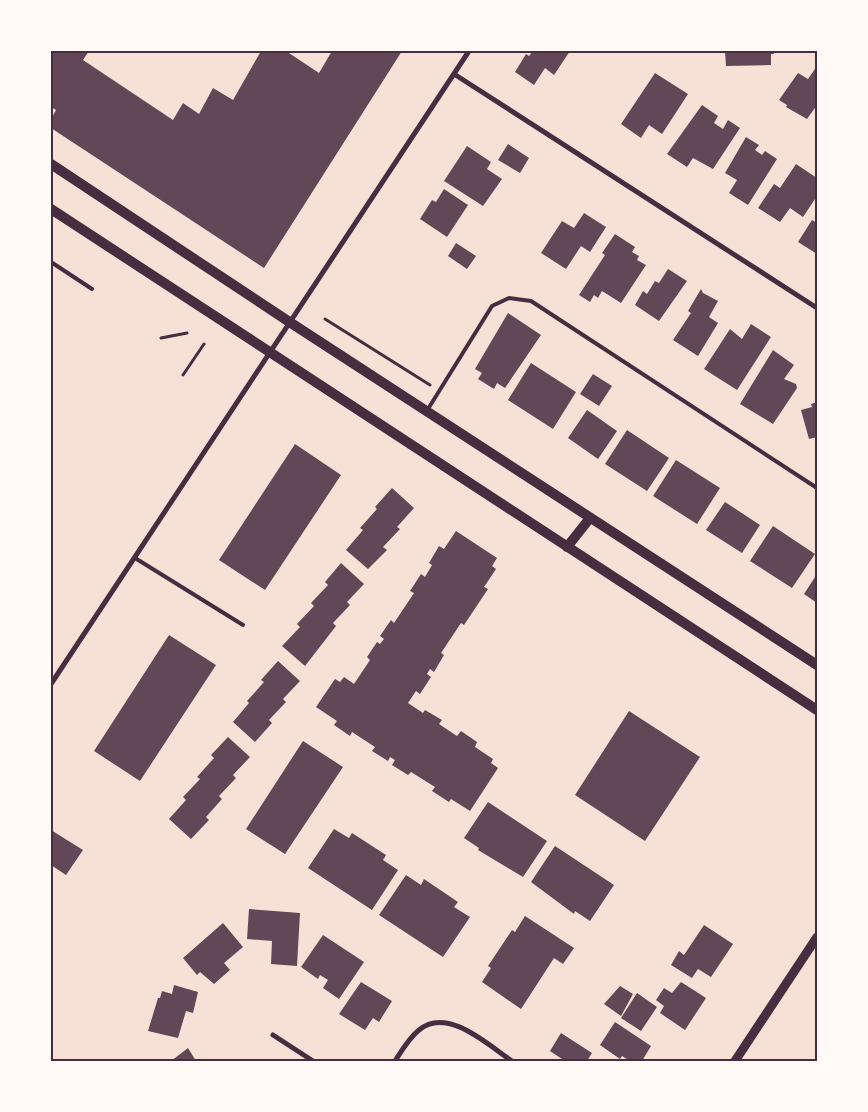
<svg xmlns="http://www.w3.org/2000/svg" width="868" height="1112" viewBox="0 0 868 1112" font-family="'Libre Baskerville',serif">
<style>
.building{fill:#644757}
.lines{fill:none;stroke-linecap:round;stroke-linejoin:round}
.path{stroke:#4a2c40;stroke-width:3}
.service{stroke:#4a2c40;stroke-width:4}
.minor{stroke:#4a2c40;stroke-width:5}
.tertiary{stroke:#4a2c40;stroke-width:9}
.secondary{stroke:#4a2c40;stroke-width:10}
.neatline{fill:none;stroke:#4a2c40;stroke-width:2}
</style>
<rect width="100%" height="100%" fill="#f7e1d7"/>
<path class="building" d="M 51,51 L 89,51 L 83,60 L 173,120 L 183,103 L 199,114 L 213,88 L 233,100 L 261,51 L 286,51 L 319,73 L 332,51 L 402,51 L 264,268 L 51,128 L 51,119 L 56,110 L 51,107 Z
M 533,51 L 570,51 L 554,75 L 545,68 L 534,85 L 515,72 L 526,54 L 529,56 Z
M 725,51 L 774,51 L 774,54 L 771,54 L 771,65 L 726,66 Z
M 817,66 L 817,105 L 807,119 L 786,107 L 787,105 L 779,100 L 798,73 L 808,79 Z
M 655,73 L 688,94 L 662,134 L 649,125 L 641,138 L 621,124 Z
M 702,105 L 718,116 L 714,123 L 723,129 L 728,120 L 740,128 L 713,169 L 693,158 L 687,167 L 667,154 Z
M 746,137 L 759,145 L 755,150 L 762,155 L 765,151 L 777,159 L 748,205 L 729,193 L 737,180 L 725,173 Z
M 508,144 L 529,158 L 520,173 L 498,160 Z
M 467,146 L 491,162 L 487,169 L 502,179 L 483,206 L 444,181 Z
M 796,164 L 817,178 L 817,196 L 803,217 L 790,208 L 780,222 L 758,208 L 774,184 L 780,188 Z
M 444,189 L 468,205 L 447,237 L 420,219 L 432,200 L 436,202 Z
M 584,213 L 606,227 L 590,252 L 581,246 L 566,269 L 541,253 L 562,221 L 574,228 Z
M 812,220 L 817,223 L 817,254 L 798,242 Z
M 615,234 L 635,247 L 632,252 L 639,256 L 637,260 L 646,265 L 621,303 L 602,291 L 598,298 L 594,295 L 590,302 L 579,295 L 605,255 L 602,253 Z
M 456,243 L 476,256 L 467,269 L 448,256 Z
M 668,269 L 687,281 L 659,321 L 635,305 L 643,291 L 647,294 L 655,281 L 659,283 Z
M 701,289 L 703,293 L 718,301 L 709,317 L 718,323 L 698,356 L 673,340 L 691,313 L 688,311 Z
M 508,313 L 541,335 L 505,388 L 497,383 L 494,389 L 478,379 L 482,373 L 475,369 Z
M 751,324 L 771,337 L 737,390 L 704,369 L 730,329 L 742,339 Z
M 773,350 L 794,365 L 784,379 L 796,384 L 797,388 L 773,424 L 740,404 Z
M 531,363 L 576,392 L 553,429 L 508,400 Z
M 593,374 L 612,386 L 599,406 L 580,394 Z
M 817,402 L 817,437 L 809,439 L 801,410 L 812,407 L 811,404 Z
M 587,410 L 617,431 L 598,459 L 568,438 Z
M 627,430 L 669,458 L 647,491 L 605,464 Z
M 295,444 L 341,475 L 265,590 L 219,560 Z
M 676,460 L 720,488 L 697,524 L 653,496 Z
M 392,488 L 414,508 L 397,527 L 400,529 L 383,547 L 387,550 L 368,569 L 346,550 L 363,530 L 360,528 L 377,509 L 375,507 Z
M 725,502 L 760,525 L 742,553 L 706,530 Z
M 773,526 L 815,554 L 792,588 L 750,561 Z
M 456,531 L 497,558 L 492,566 L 496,569 L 484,587 L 488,589 L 464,625 L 461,623 L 441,653 L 444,655 L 434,672 L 430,669 L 427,674 L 431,677 L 420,694 L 416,691 L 408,703 L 423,713 L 425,710 L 442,720 L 439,724 L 457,736 L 461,731 L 477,742 L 475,747 L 493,759 L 491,763 L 498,768 L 470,811 L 451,799 L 449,802 L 432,791 L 435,787 L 411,772 L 408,775 L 392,765 L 395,760 L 390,757 L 388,761 L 372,751 L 375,747 L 352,732 L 350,736 L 334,725 L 337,721 L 316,707 L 335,679 L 340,682 L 344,677 L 354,684 L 370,660 L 367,657 L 377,642 L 380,644 L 384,639 L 380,636 L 391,620 L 394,623 L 414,593 L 410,591 L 421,574 L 425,577 L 432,565 L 429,563 L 439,546 L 444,549 Z
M 341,563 L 364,584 L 347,602 L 350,605 L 333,623 L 336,626 L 305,666 L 282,646 L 300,627 L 297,624 L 314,606 L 311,603 L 328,585 L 325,582 Z
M 817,574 L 817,603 L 804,594 Z
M 169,635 L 216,665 L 140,781 L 94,751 Z
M 278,661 L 300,681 L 283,699 L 286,702 L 269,720 L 272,723 L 255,742 L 233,722 L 249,703 L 247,701 L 264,682 L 261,680 Z
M 629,711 L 700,757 L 645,841 L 575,795 Z
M 228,737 L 250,757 L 233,775 L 236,778 L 219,796 L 222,799 L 206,817 L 209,820 L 191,839 L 169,819 L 186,800 L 183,797 L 200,779 L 197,777 L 214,758 L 211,755 Z
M 303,741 L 343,767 L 285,854 L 246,829 Z
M 488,802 L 547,841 L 523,877 L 478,850 L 479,848 L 464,838 Z
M 334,829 L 349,838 L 352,833 L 386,855 L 383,860 L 398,870 L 372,910 L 308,868 Z
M 51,830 L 83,850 L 66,875 L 51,865 Z
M 555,846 L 614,885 L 590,921 L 575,911 L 574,914 L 531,882 Z
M 406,875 L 421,885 L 424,879 L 458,902 L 454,907 L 470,917 L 443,957 L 379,915 Z
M 249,909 L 300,913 L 297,966 L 271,964 L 272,941 L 247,939 Z
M 525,916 L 574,948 L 563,964 L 554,958 L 521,1009 L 482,982 L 491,968 L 488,966 L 512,930 L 515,932 Z
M 223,923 L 243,947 L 224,963 L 230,970 L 214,984 L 200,972 L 197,975 L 183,958 Z
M 704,925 L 733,944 L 711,977 L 698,969 L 692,978 L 671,965 L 679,951 L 684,955 Z
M 323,935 L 364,962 L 339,999 L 323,988 L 328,980 L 320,975 L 318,979 L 301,967 Z
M 361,982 L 392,1001 L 379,1022 L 373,1018 L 365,1030 L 339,1014 Z
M 681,982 L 706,998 L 685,1030 L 660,1013 L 664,1006 L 656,1000 L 664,988 L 672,993 Z
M 174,985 L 198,992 L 193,1013 L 186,1011 L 178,1038 L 148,1031 L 158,998 L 160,998 L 162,991 L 172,994 Z
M 620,986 L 633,994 L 621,1016 L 604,1004 Z
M 637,993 L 657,1007 L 641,1031 L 621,1018 Z
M 615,1022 L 651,1046 L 642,1061 L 630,1061 L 622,1056 L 620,1059 L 600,1045 Z
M 561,1033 L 592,1053 L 587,1061 L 565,1061 L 550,1051 Z
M 188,1048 L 196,1061 L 171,1061 Z"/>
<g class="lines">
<path class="path" d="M 325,319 L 430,385
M 161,338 L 187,333
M 183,375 L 204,344"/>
<path class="service" d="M 51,262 L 92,289
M 428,409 L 492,306 L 509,298 L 531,301 L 817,488
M 135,558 L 243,625"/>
<path class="minor" d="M 454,74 L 817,308
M 51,684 L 469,51
M 273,1035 L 313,1061
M 395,1061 C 402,1050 409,1038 419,1030 C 447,1006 488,1045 512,1061"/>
<path class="tertiary" d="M 735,1061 L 817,937"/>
<path class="secondary" d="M 51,164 L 291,323 L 817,665
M 51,209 L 817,710
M 567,547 L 590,518"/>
</g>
<rect width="868" height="1112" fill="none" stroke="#fffaf5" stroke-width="105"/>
<rect x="52" y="52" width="764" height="1008" class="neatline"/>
</svg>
